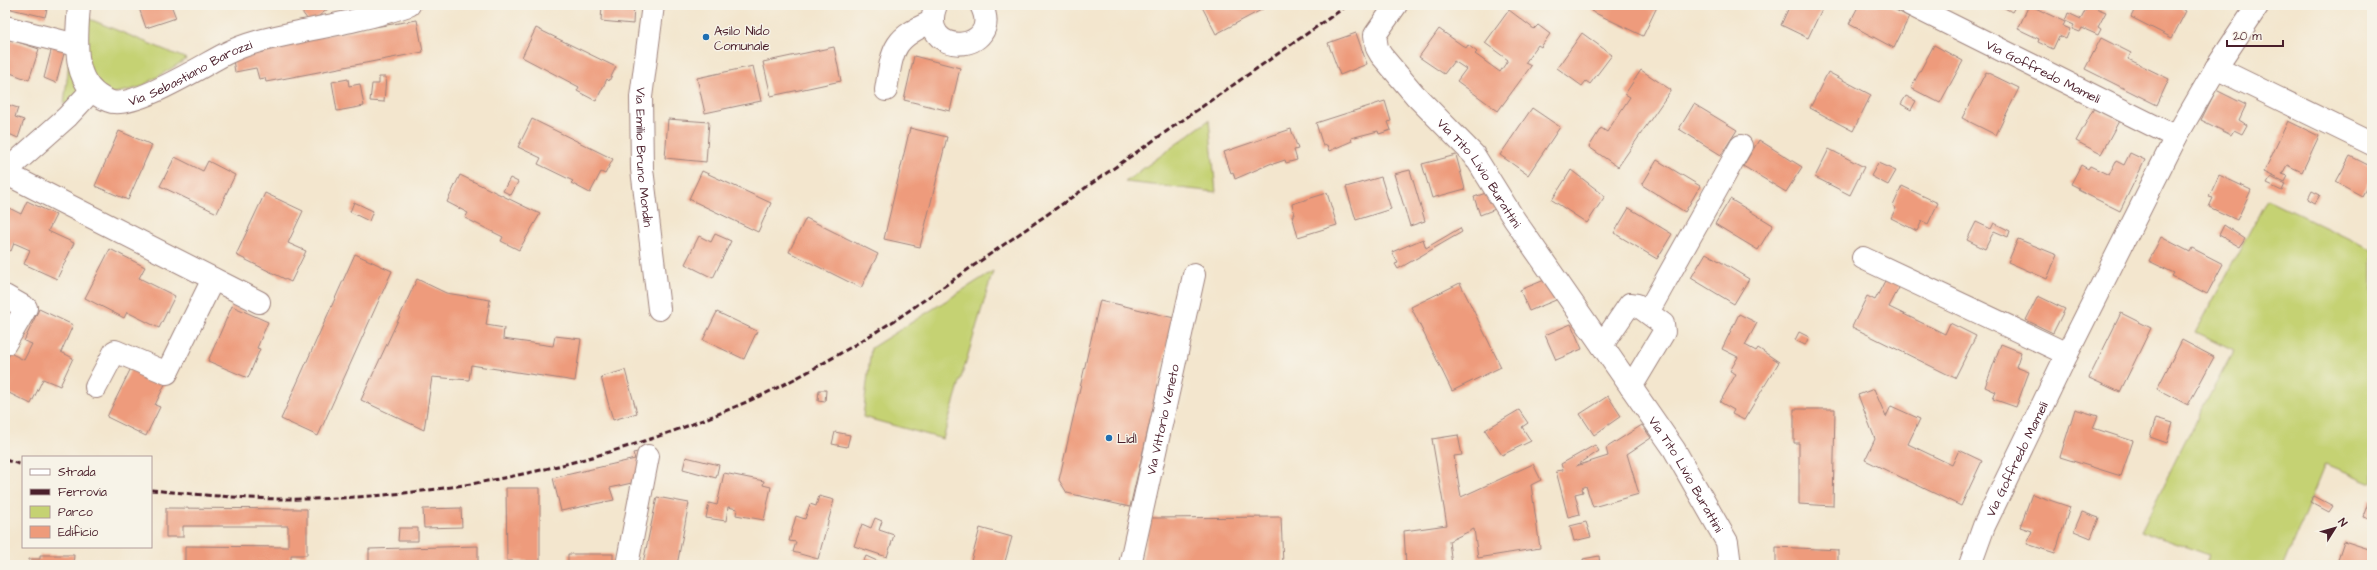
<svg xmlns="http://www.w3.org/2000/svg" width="2377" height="570" viewBox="0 0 2377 570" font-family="'Architects Daughter',sans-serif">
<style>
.green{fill:#c5d273;stroke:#88784f}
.building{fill:#ee9b7b}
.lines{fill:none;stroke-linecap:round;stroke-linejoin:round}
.minor-casing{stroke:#9e827c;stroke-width:24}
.minor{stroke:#fff;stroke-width:22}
.rail{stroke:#4a1f2b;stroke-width:3;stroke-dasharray:6 3;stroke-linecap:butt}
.poi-dot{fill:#1f6fb2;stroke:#f7f3e8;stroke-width:1.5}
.labels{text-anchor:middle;stroke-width:3;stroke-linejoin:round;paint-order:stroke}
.poi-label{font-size:13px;fill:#4a1f2b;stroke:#f7f3e8;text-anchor:start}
.street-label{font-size:13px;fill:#4a1f2b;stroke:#f7f3e8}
</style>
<rect width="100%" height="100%" fill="#f7f3e8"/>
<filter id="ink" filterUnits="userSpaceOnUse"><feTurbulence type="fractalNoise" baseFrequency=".025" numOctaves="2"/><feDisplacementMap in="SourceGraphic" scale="8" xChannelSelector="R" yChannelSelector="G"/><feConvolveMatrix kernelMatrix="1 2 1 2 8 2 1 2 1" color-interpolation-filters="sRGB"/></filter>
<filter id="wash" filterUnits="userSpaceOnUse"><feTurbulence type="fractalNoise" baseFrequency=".012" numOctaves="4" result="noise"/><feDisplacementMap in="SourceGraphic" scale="16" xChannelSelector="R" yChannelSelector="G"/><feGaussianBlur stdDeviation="0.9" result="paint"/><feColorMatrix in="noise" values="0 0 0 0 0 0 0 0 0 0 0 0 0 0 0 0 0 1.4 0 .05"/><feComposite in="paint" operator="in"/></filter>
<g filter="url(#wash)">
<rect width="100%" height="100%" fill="#f3e6ce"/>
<path class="green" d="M 75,13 L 187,59 L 139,88 L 64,104 Z
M 1209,120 L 1216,192 L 1125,182 Z
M 2267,199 L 2372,250 L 2372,483 L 2325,464 L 2284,565 L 2206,565 L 2209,555 L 2141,531 L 2184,443 L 2234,350 L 2196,332 Z
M 993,271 L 943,439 L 863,417 L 871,348 Z"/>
<g id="blocks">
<path class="building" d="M 12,5 L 48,5 L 45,17 L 11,9 Z
M 138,5 L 171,5 L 176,18 L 146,28 Z
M 297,5 L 333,5 L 310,23 Z
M 602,5 L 634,5 L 633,24 L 601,21 Z
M 1201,5 L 1260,5 L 1263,9 L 1216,34 Z
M 1594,5 L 1654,5 L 1657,7 L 1643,36 L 1591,11 Z
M 1790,5 L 1814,5 L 1822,9 L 1808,38 L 1781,25 Z
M 1859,5 L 1886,5 L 1909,17 L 1894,48 L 1849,24 Z
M 1999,5 L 2016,5 L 2012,12 Z
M 2029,5 L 2065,22 L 2063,26 L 2070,29 L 2066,39 L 2059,36 L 2053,49 L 2038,42 L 2039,39 L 2018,29 Z
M 2088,5 L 2106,12 L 2098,27 L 2101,29 L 2098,35 L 2082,28 L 2080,32 L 2072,29 L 2074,25 L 2065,21 L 2068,13 L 2081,19 Z
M 2137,5 L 2176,5 L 2186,11 L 2172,38 L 2131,17 Z
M 2357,5 L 2372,5 L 2372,12 Z
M 1509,10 L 1534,29 L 1538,25 L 1550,34 L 1541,47 L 1538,45 L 1525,63 L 1531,66 L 1498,111 L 1457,81 L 1466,69 L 1454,61 L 1444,74 L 1419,57 L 1439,29 L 1466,48 L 1468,45 L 1477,52 L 1475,54 L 1500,72 L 1508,60 L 1485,43 Z
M 417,20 L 423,52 L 266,82 L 265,78 L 259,79 L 256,68 L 235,72 L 232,54 L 260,46 Z
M 536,28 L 616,67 L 609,81 L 607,79 L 596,101 L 577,91 L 579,87 L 522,57 Z
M 1356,33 L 1367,64 L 1340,75 L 1328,43 Z
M 1582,33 L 1612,55 L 1590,84 L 1586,81 L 1582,86 L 1557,68 Z
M 5,38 L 39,49 L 29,80 L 5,71 Z
M 2101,38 L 2131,53 L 2128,59 L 2169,79 L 2157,105 L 2085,69 Z
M 53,43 L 66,46 L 56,83 L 44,78 Z
M 1934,45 L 1963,61 L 1940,103 L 1911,88 Z
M 834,47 L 841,81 L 771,96 L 763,62 Z
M 914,56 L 960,68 L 950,111 L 904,100 Z
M 753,66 L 761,101 L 705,113 L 697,78 Z
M 1641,70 L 1671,90 L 1618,167 L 1589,147 L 1601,128 L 1607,132 L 1630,97 L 1625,94 Z
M 1828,72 L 1871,95 L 1853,131 L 1810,108 Z
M 1986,72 L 2019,88 L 1996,135 L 1962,118 Z
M 379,77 L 386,77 L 384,102 L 370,101 L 372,84 L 379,84 Z
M 348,79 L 349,86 L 360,84 L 364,106 L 337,111 L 332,82 Z
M 2216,90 L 2246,105 L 2239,120 L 2247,125 L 2242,134 L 2234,130 L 2231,135 L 2201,120 Z
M 1906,96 L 1916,101 L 1911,110 L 1901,104 Z
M 1385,101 L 1391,121 L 1388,122 L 1391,130 L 1379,134 L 1378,131 L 1351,138 L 1352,141 L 1329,151 L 1327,145 L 1323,146 L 1316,123 Z
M 5,104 L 18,108 L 15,117 L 24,120 L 18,138 L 9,134 L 7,138 L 5,137 Z
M 1694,104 L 1737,130 L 1721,155 L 1679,129 Z
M 1532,108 L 1560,127 L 1528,175 L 1500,155 Z
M 2094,108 L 2119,121 L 2101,154 L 2076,141 Z
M 532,119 L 613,159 L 605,174 L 601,172 L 590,193 L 571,183 L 573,181 L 538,164 L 541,158 L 518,147 Z
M 668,119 L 709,122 L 706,162 L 665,158 Z
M 2288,121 L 2319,136 L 2302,172 L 2287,165 L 2282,174 L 2288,176 L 2285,182 L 2264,172 Z
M 910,128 L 947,137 L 920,247 L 884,239 Z
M 1291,129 L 1298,149 L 1294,150 L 1297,160 L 1286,163 L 1285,160 L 1273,164 L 1272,163 L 1235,179 L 1233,172 L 1231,173 L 1224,152 Z
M 119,131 L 152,145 L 128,200 L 95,186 Z
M 1759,140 L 1802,167 L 1786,192 L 1743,166 Z
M 1829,149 L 1864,167 L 1850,195 L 1815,177 Z
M 2130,153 L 2145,160 L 2120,211 L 2078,190 L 2079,188 L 2071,184 L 2081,165 L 2088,169 L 2090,166 L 2109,175 L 2116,161 L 2124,165 Z
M 1456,155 L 1465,189 L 1432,198 L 1422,164 Z
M 2350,156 L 2372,167 L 2372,182 L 2370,181 L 2362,196 L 2336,182 Z
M 175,157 L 203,171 L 208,161 L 235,175 L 217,213 L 160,186 Z
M 1657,160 L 1700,186 L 1685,212 L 1642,185 Z
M 1878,163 L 1896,171 L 1888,185 L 1871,176 Z
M 1410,170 L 1425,221 L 1410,226 L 1394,174 Z
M 1571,170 L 1605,196 L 1587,223 L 1552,200 Z
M 702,171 L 771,203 L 758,232 L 689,199 Z
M 460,175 L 540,214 L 519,250 L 501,241 L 503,237 L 465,218 L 468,213 L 447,202 Z
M 2219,175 L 2251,190 L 2237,220 L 2209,207 L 2213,198 L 2209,197 Z
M 1381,177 L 1391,209 L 1356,220 L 1346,187 Z
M 2271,177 L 2285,184 L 2282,191 L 2267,184 Z
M 510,178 L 518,182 L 511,195 L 503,191 Z
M 1902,186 L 1938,203 L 1928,224 L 1922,221 L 1917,231 L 1891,218 L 1896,208 L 1893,206 Z
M 1492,191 L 1498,208 L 1480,215 L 1474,197 Z
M 2312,191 L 2320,195 L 2315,203 L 2308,199 Z
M 265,193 L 303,211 L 288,243 L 306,251 L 291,282 L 236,255 Z
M 1327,193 L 1337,225 L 1298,237 L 1292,215 L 1295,215 L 1292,204 Z
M 1730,199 L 1773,225 L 1758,250 L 1715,224 Z
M 27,201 L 56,215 L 48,231 L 74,243 L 57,279 L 24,264 L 30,250 L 14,243 L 11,251 L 5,248 L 5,206 L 21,214 Z
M 354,202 L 373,211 L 369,221 L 350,212 Z
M 1629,208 L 1672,234 L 1657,259 L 1614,233 Z
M 806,218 L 878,254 L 861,288 L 789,252 Z
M 1976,222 L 1991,229 L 1994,223 L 2010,231 L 2008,237 L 1994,231 L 1985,249 L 1967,240 Z
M 2224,225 L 2245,239 L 2240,247 L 2219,235 Z
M 1460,228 L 1462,232 L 1398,269 L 1395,264 L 1398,263 L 1392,252 L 1423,239 L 1426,248 Z
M 715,234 L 731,241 L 713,278 L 685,264 L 699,236 L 711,242 Z
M 2161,237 L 2190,252 L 2192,248 L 2223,264 L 2207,294 L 2172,276 L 2174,273 L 2149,261 Z
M 2018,239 L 2057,255 L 2047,279 L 2008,262 Z
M 110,249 L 145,267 L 139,278 L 175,296 L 159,328 L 127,312 L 124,318 L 85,298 Z
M 1706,253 L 1749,279 L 1734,304 L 1691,278 Z
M 355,254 L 392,271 L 318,436 L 281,419 Z
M 1887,277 L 1901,284 L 1889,307 L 1945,334 L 1950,323 L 1976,336 L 1955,378 L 1852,327 L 1867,296 L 1875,300 Z
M 417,279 L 446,293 L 490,300 L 486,325 L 504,328 L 503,339 L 553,346 L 555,336 L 581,339 L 575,381 L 471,365 L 469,380 L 432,377 L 424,430 L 361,400 Z
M 1547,279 L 1556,300 L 1529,311 L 1520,290 Z
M 1460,283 L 1501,367 L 1452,391 L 1411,307 Z
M 2038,296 L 2065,309 L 2053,333 L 2026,320 Z
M 1100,300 L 1174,318 L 1130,507 L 1067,493 L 1059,480 Z
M 232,306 L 268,322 L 257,348 L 260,349 L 248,378 L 208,361 Z
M 39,309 L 73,325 L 61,352 L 73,358 L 60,386 L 43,379 L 31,404 L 5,391 L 5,364 L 10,353 L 24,360 L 32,344 L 24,341 Z
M 717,312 L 757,331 L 744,359 L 703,340 Z
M 2121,313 L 2151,328 L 2120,392 L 2089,378 Z
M 1739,314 L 1757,323 L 1745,345 L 1756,351 L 1758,348 L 1779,362 L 1744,420 L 1732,414 L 1734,410 L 1720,402 L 1736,374 L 1730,371 L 1738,357 L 1722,349 Z
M 1571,324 L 1582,349 L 1556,360 L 1545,335 Z
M 1799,332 L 1809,337 L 1805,345 L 1795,340 Z
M 2182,340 L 2214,357 L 2188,405 L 2157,389 Z
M 2001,344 L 2021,352 L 2016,367 L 2029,372 L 2016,407 L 1993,399 L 1996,392 L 1985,387 Z
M 133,364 L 167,380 L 155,405 L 160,407 L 146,436 L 107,417 Z
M 625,370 L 637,413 L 613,420 L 601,377 Z
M 1874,389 L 1886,417 L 1891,406 L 1920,419 L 1908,444 L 1952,465 L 1959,450 L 1982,461 L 1961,506 L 1865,460 L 1875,439 L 1858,395 Z
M 819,390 L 826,390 L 825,402 L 818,401 Z
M 1608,396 L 1621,416 L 1594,435 L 1580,414 Z
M 1794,409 L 1835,409 L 1833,506 L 1799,504 L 1799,443 L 1794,443 Z
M 2075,409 L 2098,416 L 2093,428 L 2133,441 L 2121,476 L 2060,457 Z
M 1519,410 L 1528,423 L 1522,427 L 1531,441 L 1502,455 L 1485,430 Z
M 2156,418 L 2173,423 L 2167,443 L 2150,437 Z
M 1642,425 L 1651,438 L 1627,454 L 1639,494 L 1593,507 L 1586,486 L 1582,488 L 1583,492 L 1575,494 L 1580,514 L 1568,517 L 1556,471 L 1563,470 L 1561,464 L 1595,445 L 1599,451 L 1576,466 L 1608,456 L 1606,448 Z
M 835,432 L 850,435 L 847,447 L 832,444 Z
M 1458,435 L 1462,455 L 1454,456 L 1461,497 L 1533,464 L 1541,480 L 1531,485 L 1540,548 L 1478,558 L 1474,529 L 1449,541 L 1452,565 L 1406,565 L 1404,531 L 1447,525 L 1432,439 Z
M 642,451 L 640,481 L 610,488 L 614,500 L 561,511 L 553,478 L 635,459 L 633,453 Z
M 686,457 L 719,465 L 716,478 L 683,469 Z
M 724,473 L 764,481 L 763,485 L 771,487 L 764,520 L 736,515 L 737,509 L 728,507 L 726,521 L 706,518 L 709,503 L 717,505 Z
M 506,488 L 540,488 L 540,561 L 507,561 Z
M 2032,494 L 2070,507 L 2055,553 L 2027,544 L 2032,531 L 2020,527 Z
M 819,496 L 834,500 L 818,559 L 793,552 L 796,542 L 789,541 L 796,516 L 805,519 L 810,504 L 816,506 Z
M 2314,496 L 2333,506 L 2329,512 L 2310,502 Z
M 657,497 L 689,503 L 677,565 L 643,563 Z
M 2369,500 L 2372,501 L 2372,520 L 2363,517 Z
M 166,508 L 307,509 L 307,555 L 291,555 L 291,565 L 185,565 L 185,546 L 288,547 L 288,526 L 183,526 L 183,537 L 166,537 Z
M 461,508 L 462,527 L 424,528 L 423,509 Z
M 2082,512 L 2099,518 L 2091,538 L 2074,531 Z
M 1281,517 L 1283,565 L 1141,565 L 1151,518 Z
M 875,518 L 882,521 L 879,530 L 894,535 L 887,557 L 854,546 L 862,524 L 871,528 Z
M 1586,522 L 1591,537 L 1574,541 L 1570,526 Z
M 399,528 L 418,528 L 418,541 L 398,541 Z
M 980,528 L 1012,537 L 1004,565 L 970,565 Z
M 2344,541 L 2372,550 L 2372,565 L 2336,565 Z
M 478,546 L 478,565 L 369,565 L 369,549 Z
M 1776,547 L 1838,550 L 1838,565 L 1776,565 Z
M 568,554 L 613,554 L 613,565 L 568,565 Z
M 40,555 L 74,555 L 73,565 L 29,565 L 29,559 L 40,559 Z
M 866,556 L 886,565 L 862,565 Z
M 1599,556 L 1600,565 L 1584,565 L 1583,559 Z"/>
</g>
</g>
<g filter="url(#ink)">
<use href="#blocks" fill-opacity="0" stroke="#9e827c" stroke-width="1"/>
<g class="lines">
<defs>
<g id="minor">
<path id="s1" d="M 79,5 C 77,38 69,86 109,101 C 132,111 203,65 227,53 C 251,41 277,37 303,31 C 339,24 374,17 409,5"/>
<path id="s2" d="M 653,5 L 641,97 L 642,169 L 659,309"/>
<path d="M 936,5 C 915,59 1006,54 981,5"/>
<path id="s3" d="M 1396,5 L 1375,35 L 1377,48 L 1381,55 L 1415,95 L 1474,155 L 1514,219 L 1674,449 L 1727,542 L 1730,565"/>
<path id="s4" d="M 1911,5 L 2176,137"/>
<path d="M 5,27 L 76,45"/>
<path d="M 2216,68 L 2372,144"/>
<path d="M 886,90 C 893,48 892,39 933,21"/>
<path d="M 5,172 L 67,117 L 92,90"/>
<path d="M 5,173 L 259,302"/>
<path d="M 1863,258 L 2067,354"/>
<path d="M 5,296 L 26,308 L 5,344"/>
<path d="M 1648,312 L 1741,146"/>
<path d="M 1602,345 L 1630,304 L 1637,305 L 1663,324 L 1664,332 L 1631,387"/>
<path d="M 96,387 L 115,351 L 167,373 L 213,279"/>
<path d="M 627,565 L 648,456"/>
<path id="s5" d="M 1130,565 L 1194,275"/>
<path id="s6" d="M 1970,565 L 1984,526 L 2067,354 L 2176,137 L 2216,68 L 2258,5"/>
</g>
</defs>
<use href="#minor" class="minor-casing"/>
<use href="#minor" class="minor"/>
<path class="rail" d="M 5,460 L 23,465
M 151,490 C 203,495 255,500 308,499 C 464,496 618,460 760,396 C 808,374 853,346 897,319 L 1348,5"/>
</g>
</g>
<g class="poi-dot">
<circle cx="706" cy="37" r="4"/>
<circle cx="1109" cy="438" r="4"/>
</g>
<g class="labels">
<g class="poi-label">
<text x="714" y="35">Asilo Nido<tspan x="714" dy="15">Comunale</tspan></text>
<text x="1117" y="443">Lidl</text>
</g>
<g class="street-label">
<text dy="5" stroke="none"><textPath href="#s4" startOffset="148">Via Goffredo Mameli</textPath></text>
<text dy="5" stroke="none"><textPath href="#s1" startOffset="197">Via Sebastiano Barozzi</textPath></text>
<text dy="5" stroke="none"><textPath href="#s2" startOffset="153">Via Emilio Bruno Mondin</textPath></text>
<text dy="5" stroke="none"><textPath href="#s3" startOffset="212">Via Tito Livio Burattini</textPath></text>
<text dy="5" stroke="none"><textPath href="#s5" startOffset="149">Via Vittorio Veneto</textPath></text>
<text dy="5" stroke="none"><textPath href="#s6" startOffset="116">Via Goffredo Mameli</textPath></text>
<text dy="5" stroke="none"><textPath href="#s3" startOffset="578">Via Tito Livio Burattini</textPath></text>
</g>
</g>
<rect width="2377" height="570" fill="none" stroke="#f7f3e8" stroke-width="20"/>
<rect x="22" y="456" width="130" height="92" fill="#f7f3e8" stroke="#b29e9c"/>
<rect x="30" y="469" width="20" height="6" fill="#ffffff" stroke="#b29e9c"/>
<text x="58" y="476" font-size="12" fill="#4a1f2b">Strada</text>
<rect x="30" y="489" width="20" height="6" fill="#4a1f2b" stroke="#b29e9c"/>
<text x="58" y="496" font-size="12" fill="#4a1f2b">Ferrovia</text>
<rect x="30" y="506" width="20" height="12" fill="#c5d273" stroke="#b29e9c"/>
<text x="58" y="516" font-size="12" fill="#4a1f2b">Parco</text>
<rect x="30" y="526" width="20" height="12" fill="#ee9b7b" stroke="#b29e9c"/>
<text x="58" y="536" font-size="12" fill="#4a1f2b">Edificio</text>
<g transform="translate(2335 528) rotate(53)" stroke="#f7f3e8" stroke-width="3" paint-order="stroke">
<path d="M0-3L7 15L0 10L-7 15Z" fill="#4a1f2b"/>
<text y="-6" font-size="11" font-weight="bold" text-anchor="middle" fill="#4a1f2b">N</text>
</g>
<path d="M2227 40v6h56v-6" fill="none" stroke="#4a1f2b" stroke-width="2"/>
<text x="2233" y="40" font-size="12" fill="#4a1f2b" stroke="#f7f3e8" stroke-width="3" paint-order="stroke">20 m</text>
</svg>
